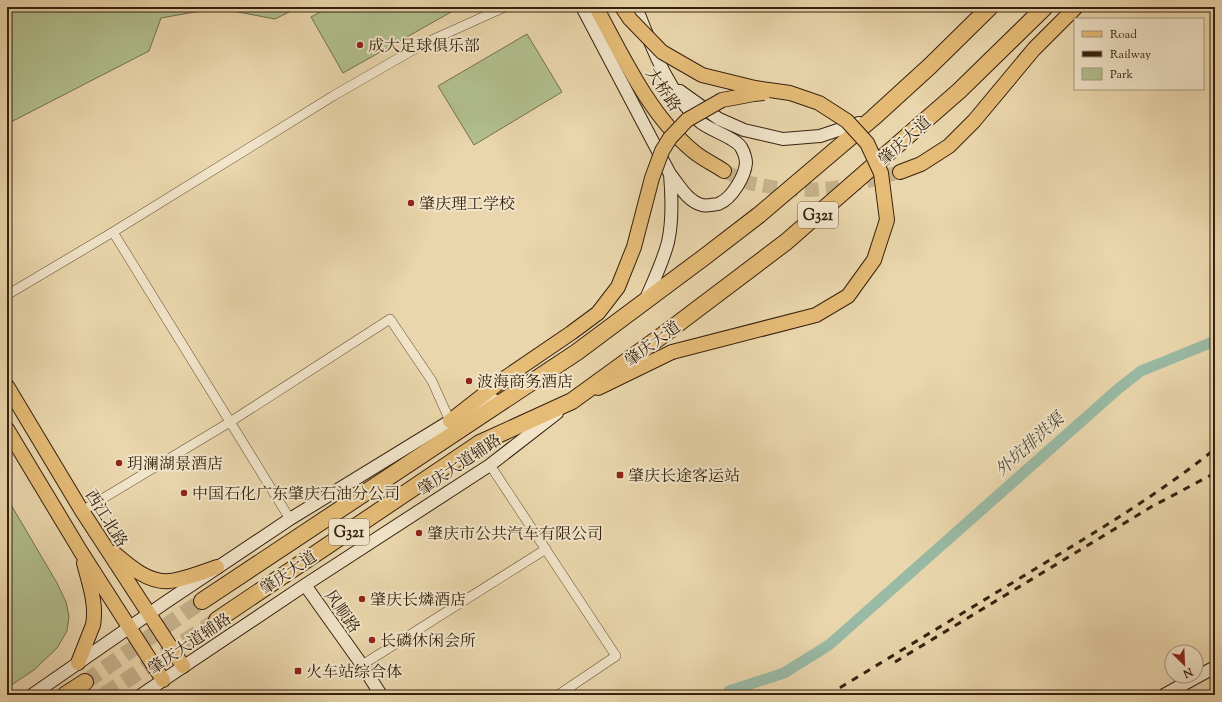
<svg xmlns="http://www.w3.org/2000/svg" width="1222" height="702" viewBox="0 0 1222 702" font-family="'Sorts Mill Goudy','Noto Serif SC',serif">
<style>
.green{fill:#b1bf8d;stroke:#74704e}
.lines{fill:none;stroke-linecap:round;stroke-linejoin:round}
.canal{stroke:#99baa5;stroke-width:11}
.primary-tunnel{stroke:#c6b28d;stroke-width:14;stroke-dasharray:14 7;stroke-linecap:butt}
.highway-tunnel{stroke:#c6b28d;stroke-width:16;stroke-dasharray:16 8;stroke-linecap:butt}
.street-casing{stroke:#634e36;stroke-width:10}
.secondary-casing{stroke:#36210f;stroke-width:14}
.primary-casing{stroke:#36210f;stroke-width:16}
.highway-casing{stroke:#36210f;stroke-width:18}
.street{stroke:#f1e4c9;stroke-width:9}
.secondary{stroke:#f1e4c9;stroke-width:12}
.primary{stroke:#e5bb76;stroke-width:14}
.highway{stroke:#e5bb76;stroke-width:16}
.rail{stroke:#36210f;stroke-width:3;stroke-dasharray:7 7;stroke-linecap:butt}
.primary-bridge-casing{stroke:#36210f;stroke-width:16;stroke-linecap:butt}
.primary-bridge{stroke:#e5bb76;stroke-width:14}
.poi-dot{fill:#8f2418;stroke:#f1e4c9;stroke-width:1.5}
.labels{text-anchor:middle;stroke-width:4;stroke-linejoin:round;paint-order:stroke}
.shield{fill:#f1e4c9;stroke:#6e5c47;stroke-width:1}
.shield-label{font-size:15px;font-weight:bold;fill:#36210f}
.poi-label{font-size:16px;fill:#36210f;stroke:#f1e4c9;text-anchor:start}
.street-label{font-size:16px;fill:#36210f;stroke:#f1e4c9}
.water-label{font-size:17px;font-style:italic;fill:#544f3c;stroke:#f1e4c9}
</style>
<rect width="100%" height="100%" fill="#ead6ac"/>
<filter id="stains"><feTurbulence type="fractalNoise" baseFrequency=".005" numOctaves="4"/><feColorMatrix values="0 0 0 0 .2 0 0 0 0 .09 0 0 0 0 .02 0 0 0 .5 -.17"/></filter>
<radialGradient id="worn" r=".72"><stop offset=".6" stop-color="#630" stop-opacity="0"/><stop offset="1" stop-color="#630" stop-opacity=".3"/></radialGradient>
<path class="green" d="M 7,7 L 299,7 L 275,19 L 217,8 L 161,18 L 149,51 L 7,124 Z
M 329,7 L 460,7 L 343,73 L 311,17 Z
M 527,34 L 562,92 L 474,145 L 438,86 Z
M 7,498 L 57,583 L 66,602 L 69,616 L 67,631 L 57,648 L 34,670 L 7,688 Z"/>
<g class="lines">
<path class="canal" d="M 729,691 L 784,673 L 829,645 L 1118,389 L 1141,371 L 1215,341"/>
<path class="primary-tunnel" d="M 724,171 L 749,183 L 778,188 L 810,190 L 834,188 L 868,181 L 900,172"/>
<path class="highway-tunnel" d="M 85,682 L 202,601
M 104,695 L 217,620"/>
<defs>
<path id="street" d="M 113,232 L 290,519
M 7,295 L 113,232 L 333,96 L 425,43 L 505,7
M 490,465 L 616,656 L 558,695
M 82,511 L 230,422 L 390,319 L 432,381 L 450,421
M 362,665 L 546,549"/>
<path id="secondary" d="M 582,7 L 670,174 C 679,185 687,201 702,205 C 705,206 708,205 711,205 C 714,204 718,205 720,203 C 732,198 745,176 746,163 C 746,159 744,152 742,149 C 738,138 708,130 699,121 C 667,90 652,47 636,7
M 680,91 L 719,119 L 744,130 L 783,139 L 820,136 L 859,123
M 645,301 C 653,282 663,262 668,242 C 673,220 672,197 670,174
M 305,585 L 362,665 L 381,695
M 32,695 L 166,602 L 290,519 L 450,421 L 494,400
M 141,695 L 305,585 L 490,465 L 557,413
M 1164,695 L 1215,667"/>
<path id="primary" d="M 596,7 C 622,55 650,116 693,151 C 702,159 714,164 724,171
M 900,172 L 921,164 L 949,146 L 974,121 L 1034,49 L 1076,7
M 7,386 L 82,511 L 183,666
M 598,388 L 672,352
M 450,421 L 505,378
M 7,429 L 81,552 L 163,680
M 114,553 C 128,565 148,583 169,581 C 183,580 203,572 217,567
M 78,663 L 93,625 C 97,604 89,583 84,563"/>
<path id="highway" d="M 202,601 L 577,352 L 707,255 L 759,215 L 873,118 L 930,66 L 990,7
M 217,620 L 480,443 L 572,401 L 667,332 L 786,242 L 959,91 L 1045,7
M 65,695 L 85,682"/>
</defs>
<use href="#street" class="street-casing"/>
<use href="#secondary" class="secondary-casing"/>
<use href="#primary" class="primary-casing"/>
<use href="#highway" class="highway-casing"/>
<use href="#street" class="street"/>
<use href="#secondary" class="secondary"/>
<use href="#primary" class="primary"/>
<use href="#highway" class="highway"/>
<path class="rail" d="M 895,662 L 1151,507 L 1215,473
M 828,695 C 897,653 966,611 1035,569 C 1097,531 1159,494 1215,449"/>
<defs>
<path id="primary-bridge" d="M 622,7 L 630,19 L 662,52 L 702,75 L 755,88 L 790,93 L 819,103 L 847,121 L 867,143 L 881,173 L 887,220 L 874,260 L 848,296 L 816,315 L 672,352
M 505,378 L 571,333 L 598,313 L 618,287 L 634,247 L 652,178 L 662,151 L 670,138 L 687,120 L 722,100 L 754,94 L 764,93"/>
</defs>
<use href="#primary-bridge" class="primary-bridge-casing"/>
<use href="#primary-bridge" class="primary-bridge"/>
</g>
<g class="poi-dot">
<circle cx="360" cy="45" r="4"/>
<circle cx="411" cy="203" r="4"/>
<circle cx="469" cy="381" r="4"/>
<circle cx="119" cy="463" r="4"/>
<rect x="616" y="471" width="8" height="8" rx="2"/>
<circle cx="184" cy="493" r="4"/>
<circle cx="419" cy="533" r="4"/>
<circle cx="362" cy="599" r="4"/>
<circle cx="372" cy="640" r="4"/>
<rect x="294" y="667" width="8" height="8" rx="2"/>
</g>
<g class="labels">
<g class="shield">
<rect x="798" y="202" width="40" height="26" rx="3"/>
<rect x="329" y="519" width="40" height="26" rx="3"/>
</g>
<g class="shield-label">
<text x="818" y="220">G321</text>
<text x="349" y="537">G321</text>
</g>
<g class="poi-label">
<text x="368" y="51">成大足球俱乐部</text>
<text x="419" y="209">肇庆理工学校</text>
<text x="477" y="387">波海商务酒店</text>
<text x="127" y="469">玥澜湖景酒店</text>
<text x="628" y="481">肇庆长途客运站</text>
<text x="192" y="499">中国石化广东肇庆石油分公司</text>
<text x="427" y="539">肇庆市公共汽车有限公司</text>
<text x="370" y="605">肇庆长燐酒店</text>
<text x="380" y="646">长磷休闲会所</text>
<text x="306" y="677">火车站综合体</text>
</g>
<g class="street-label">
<text transform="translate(664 89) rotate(56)" y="6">大桥路</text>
<text transform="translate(904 140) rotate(-42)" y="6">肇庆大道</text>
<text transform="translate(652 343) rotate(-36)" y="6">肇庆大道</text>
<text transform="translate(459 464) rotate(-34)" y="6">肇庆大道辅路</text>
<text transform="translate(107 518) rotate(58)" y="6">西江北路</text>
<text transform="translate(288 572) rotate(-34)" y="6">肇庆大道</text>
<text transform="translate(343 611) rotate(55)" y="6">风顺路</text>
<text transform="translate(189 643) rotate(-34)" y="6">肇庆大道辅路</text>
</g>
<g class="water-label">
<text transform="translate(1029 444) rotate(-42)" y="6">外坑排洪渠</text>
</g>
</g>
<rect width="1222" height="702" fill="none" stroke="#ead6ac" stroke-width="24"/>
<rect x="8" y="8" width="1206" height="686" fill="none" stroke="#36210f" stroke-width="2"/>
<rect x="12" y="12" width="1198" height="678" fill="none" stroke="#36210f"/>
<rect x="1074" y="18" width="130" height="72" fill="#f1e4c9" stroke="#a6967f"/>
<rect x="1082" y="31" width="20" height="6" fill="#e5bb76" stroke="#a6967f"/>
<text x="1110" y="38" font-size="12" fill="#36210f">Road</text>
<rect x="1082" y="51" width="20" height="6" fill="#36210f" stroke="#a6967f"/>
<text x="1110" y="58" font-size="12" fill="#36210f">Railway</text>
<rect x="1082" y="68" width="20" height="12" fill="#b1bf8d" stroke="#a6967f"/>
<text x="1110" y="78" font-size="12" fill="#36210f">Park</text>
<g transform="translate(1184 664) rotate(156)"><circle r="19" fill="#f1e4c9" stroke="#a6967f"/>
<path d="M0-3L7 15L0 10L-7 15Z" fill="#8f2418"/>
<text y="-6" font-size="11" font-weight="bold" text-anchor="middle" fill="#36210f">N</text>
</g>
<rect width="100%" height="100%" filter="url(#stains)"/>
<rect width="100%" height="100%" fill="url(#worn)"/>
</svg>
